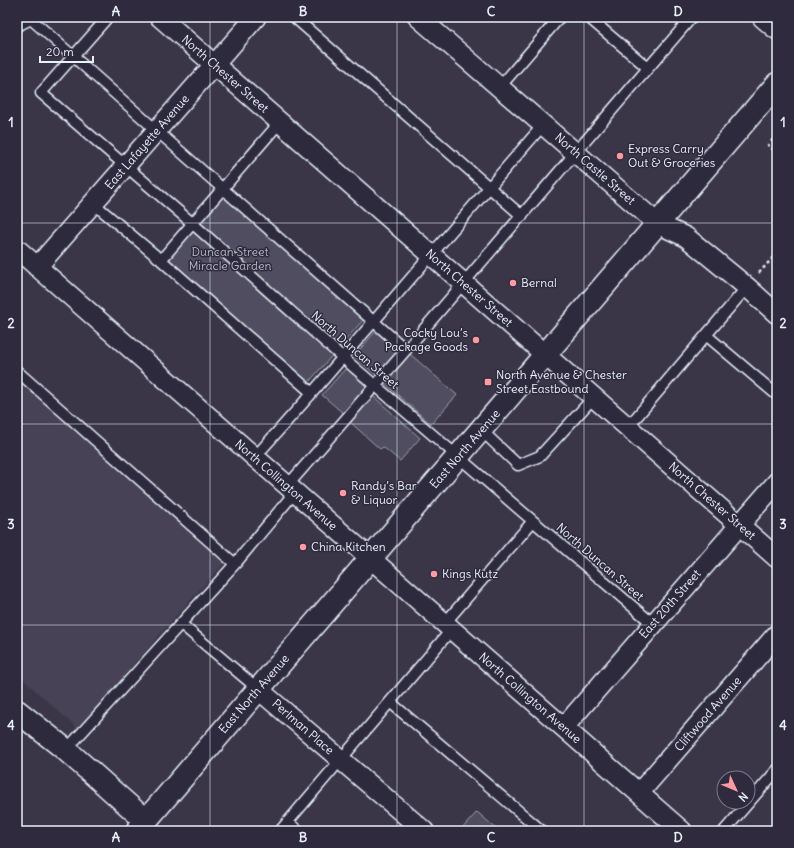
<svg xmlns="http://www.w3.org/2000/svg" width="794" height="848" viewBox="0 0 794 848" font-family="Delius,sans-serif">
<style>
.built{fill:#464354}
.green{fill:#504e5f;stroke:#9ca0ac}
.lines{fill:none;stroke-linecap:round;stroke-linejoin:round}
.lane-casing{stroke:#e8f1f8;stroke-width:13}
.street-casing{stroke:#e8f1f8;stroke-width:22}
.secondary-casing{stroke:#e8f1f8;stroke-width:25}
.primary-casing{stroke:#e8f1f8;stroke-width:25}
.path{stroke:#e8f1f8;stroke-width:2.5;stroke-dasharray:3 3;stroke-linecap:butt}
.lane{stroke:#2f2a3d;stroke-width:10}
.street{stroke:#2f2a3d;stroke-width:19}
.secondary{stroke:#2f2a3d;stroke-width:22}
.primary{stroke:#2f2a3d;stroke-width:22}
.grid{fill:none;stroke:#e8f1f8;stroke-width:1;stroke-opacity:0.55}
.poi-dot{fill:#ff9aa2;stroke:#2f2a3d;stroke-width:1.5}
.labels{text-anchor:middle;stroke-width:3;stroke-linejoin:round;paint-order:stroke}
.street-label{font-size:12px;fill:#e8f1f8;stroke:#2f2a3d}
.poi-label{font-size:12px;fill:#e8f1f8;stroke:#2f2a3d;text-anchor:start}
.park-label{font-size:12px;fill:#b3b8c2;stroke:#2f2a3d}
.neatline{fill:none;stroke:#e8f1f8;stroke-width:1.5}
.grid-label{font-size:13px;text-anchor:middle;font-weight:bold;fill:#e8f1f8}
</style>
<rect width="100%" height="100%" fill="#3a3648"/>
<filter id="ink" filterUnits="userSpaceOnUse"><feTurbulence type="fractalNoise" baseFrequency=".025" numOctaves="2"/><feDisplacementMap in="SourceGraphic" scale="8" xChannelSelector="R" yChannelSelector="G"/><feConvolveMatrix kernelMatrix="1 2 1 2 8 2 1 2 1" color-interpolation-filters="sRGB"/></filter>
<g filter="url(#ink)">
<path class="built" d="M 17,371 L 229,558 L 176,616 L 94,711 L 77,728 L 17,674 Z"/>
<path class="green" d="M 222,196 L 364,319 L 308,383 L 166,260 Z
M 376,331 L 399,351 L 377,376 L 354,356 Z
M 410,354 L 457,395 L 431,424 L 384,383 Z
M 346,368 L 368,388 L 344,414 L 322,395 Z
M 373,396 L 420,438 L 400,461 L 383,447 L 380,449 L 350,422 Z
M 477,812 L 499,831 L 460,831 Z"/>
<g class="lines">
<defs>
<path id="lane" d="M 33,17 L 31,19 L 156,130 L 406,350
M 108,17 L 41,93 L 192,223 L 342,357 L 653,624
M 294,17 L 522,216
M 588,17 L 648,68
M 17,26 L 31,19
M 499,88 L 560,17
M 93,203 L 161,260 L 312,393
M 161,260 L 280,122
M 706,335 L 777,395
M 17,371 L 235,564
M 628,427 L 747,287
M 481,430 L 518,465 L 540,456 L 594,397
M 255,457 L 312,393 L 543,125
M 288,485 L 406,350 L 692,17
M 445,623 L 533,521
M 181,624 L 258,689
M 390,702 L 542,831
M 66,750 L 235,564 L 295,492
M 288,822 L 298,831
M 280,831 L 452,629
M 724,831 L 777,770"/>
<path id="street" d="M 160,17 L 777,558
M 418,17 L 658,224 L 686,237 L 747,287 L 777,314
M 17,249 L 682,831
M 37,267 L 256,17
M 258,689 L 424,831
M 564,727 L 777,482
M 639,793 L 777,634"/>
<path id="secondary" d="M 17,711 L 66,750 L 146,821"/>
<path id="primary" d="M 764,17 L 777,28
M 137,831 L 777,84"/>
</defs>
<use href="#lane" class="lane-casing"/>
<use href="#street" class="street-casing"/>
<use href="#secondary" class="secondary-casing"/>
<use href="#primary" class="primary-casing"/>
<path class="path" d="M 777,135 L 768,145 L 777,153
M 759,273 L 777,253"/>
<use href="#lane" class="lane"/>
<use href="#street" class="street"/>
<use href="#secondary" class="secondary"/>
<use href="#primary" class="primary"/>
</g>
</g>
<path class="grid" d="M 210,17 L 210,831M 397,17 L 397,831M 584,17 L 584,831M 17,223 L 777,223M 17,424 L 777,424M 17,625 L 777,625"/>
<g class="poi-dot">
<circle cx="620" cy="156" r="4"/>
<circle cx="513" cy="283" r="4"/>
<circle cx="476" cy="340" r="4"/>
<rect x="484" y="378" width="8" height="8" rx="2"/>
<circle cx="343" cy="493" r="4"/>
<circle cx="303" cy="547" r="4"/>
<circle cx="434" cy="574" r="4"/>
</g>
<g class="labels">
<g class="street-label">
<text transform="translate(225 74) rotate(41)" y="4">North Chester Street</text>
<text transform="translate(147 142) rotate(-49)" y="4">East Lafayette Avenue</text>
<text transform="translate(595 169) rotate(41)" y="4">North Castle Street</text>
<text transform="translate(469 288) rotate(41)" y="4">North Chester Street</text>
<text transform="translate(355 350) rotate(41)" y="4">North Duncan Street</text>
<text transform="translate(465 449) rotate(-49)" y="4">East North Avenue</text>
<text transform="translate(286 485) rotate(41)" y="4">North Collington Avenue</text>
<text transform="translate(712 501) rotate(41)" y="4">North Chester Street</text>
<text transform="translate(600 562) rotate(41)" y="4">North Duncan Street</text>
<text transform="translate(670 604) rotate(-49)" y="4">East 20th Street</text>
<text transform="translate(254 694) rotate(-49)" y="4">East North Avenue</text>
<text transform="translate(530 698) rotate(41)" y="4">North Collington Avenue</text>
<text transform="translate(708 714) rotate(-49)" y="4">Cliftwood Avenue</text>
<text transform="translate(303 727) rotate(41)" y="4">Perlman Place</text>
</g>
<g class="poi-label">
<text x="628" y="153">Express Carry<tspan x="628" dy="14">Out &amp; Groceries</tspan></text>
<text x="521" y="287">Bernal</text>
<text x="468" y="337" text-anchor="end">Cocky Lou’s<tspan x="468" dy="14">Package Goods</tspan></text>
<text x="496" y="379">North Avenue &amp; Chester<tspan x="496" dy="14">Street Eastbound</tspan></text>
<text x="351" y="490">Randy’s Bar<tspan x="351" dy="14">&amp; Liquor</tspan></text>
<text x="311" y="551">China Kitchen</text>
<text x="442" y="578">Kings Kutz</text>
</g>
<g class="park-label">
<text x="230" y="256">Duncan Street<tspan x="230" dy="14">Miracle Garden</tspan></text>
</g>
</g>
<rect width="794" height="848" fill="none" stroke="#2f2a3d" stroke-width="44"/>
<g transform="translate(736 790) rotate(134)"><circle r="19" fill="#2f2a3d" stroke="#797a88"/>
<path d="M0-3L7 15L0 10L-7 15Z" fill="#ff9aa2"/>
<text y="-6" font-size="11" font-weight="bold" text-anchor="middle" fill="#e8f1f8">N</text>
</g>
<path d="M40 56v6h53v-6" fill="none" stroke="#e8f1f8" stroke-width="2"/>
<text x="46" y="56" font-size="12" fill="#e8f1f8" stroke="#2f2a3d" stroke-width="3" paint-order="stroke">20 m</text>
<rect x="22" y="22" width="750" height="804" class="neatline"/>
<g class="grid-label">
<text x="116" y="16">A</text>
<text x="303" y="16">B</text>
<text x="491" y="16">C</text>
<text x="678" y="16">D</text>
<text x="11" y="127">1</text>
<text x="783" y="127">1</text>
<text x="11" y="328">2</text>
<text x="783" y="328">2</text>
<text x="11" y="529">3</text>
<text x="783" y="529">3</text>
<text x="11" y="730">4</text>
<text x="783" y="730">4</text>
<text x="116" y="842">A</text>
<text x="303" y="842">B</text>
<text x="491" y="842">C</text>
<text x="678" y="842">D</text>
</g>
</svg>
